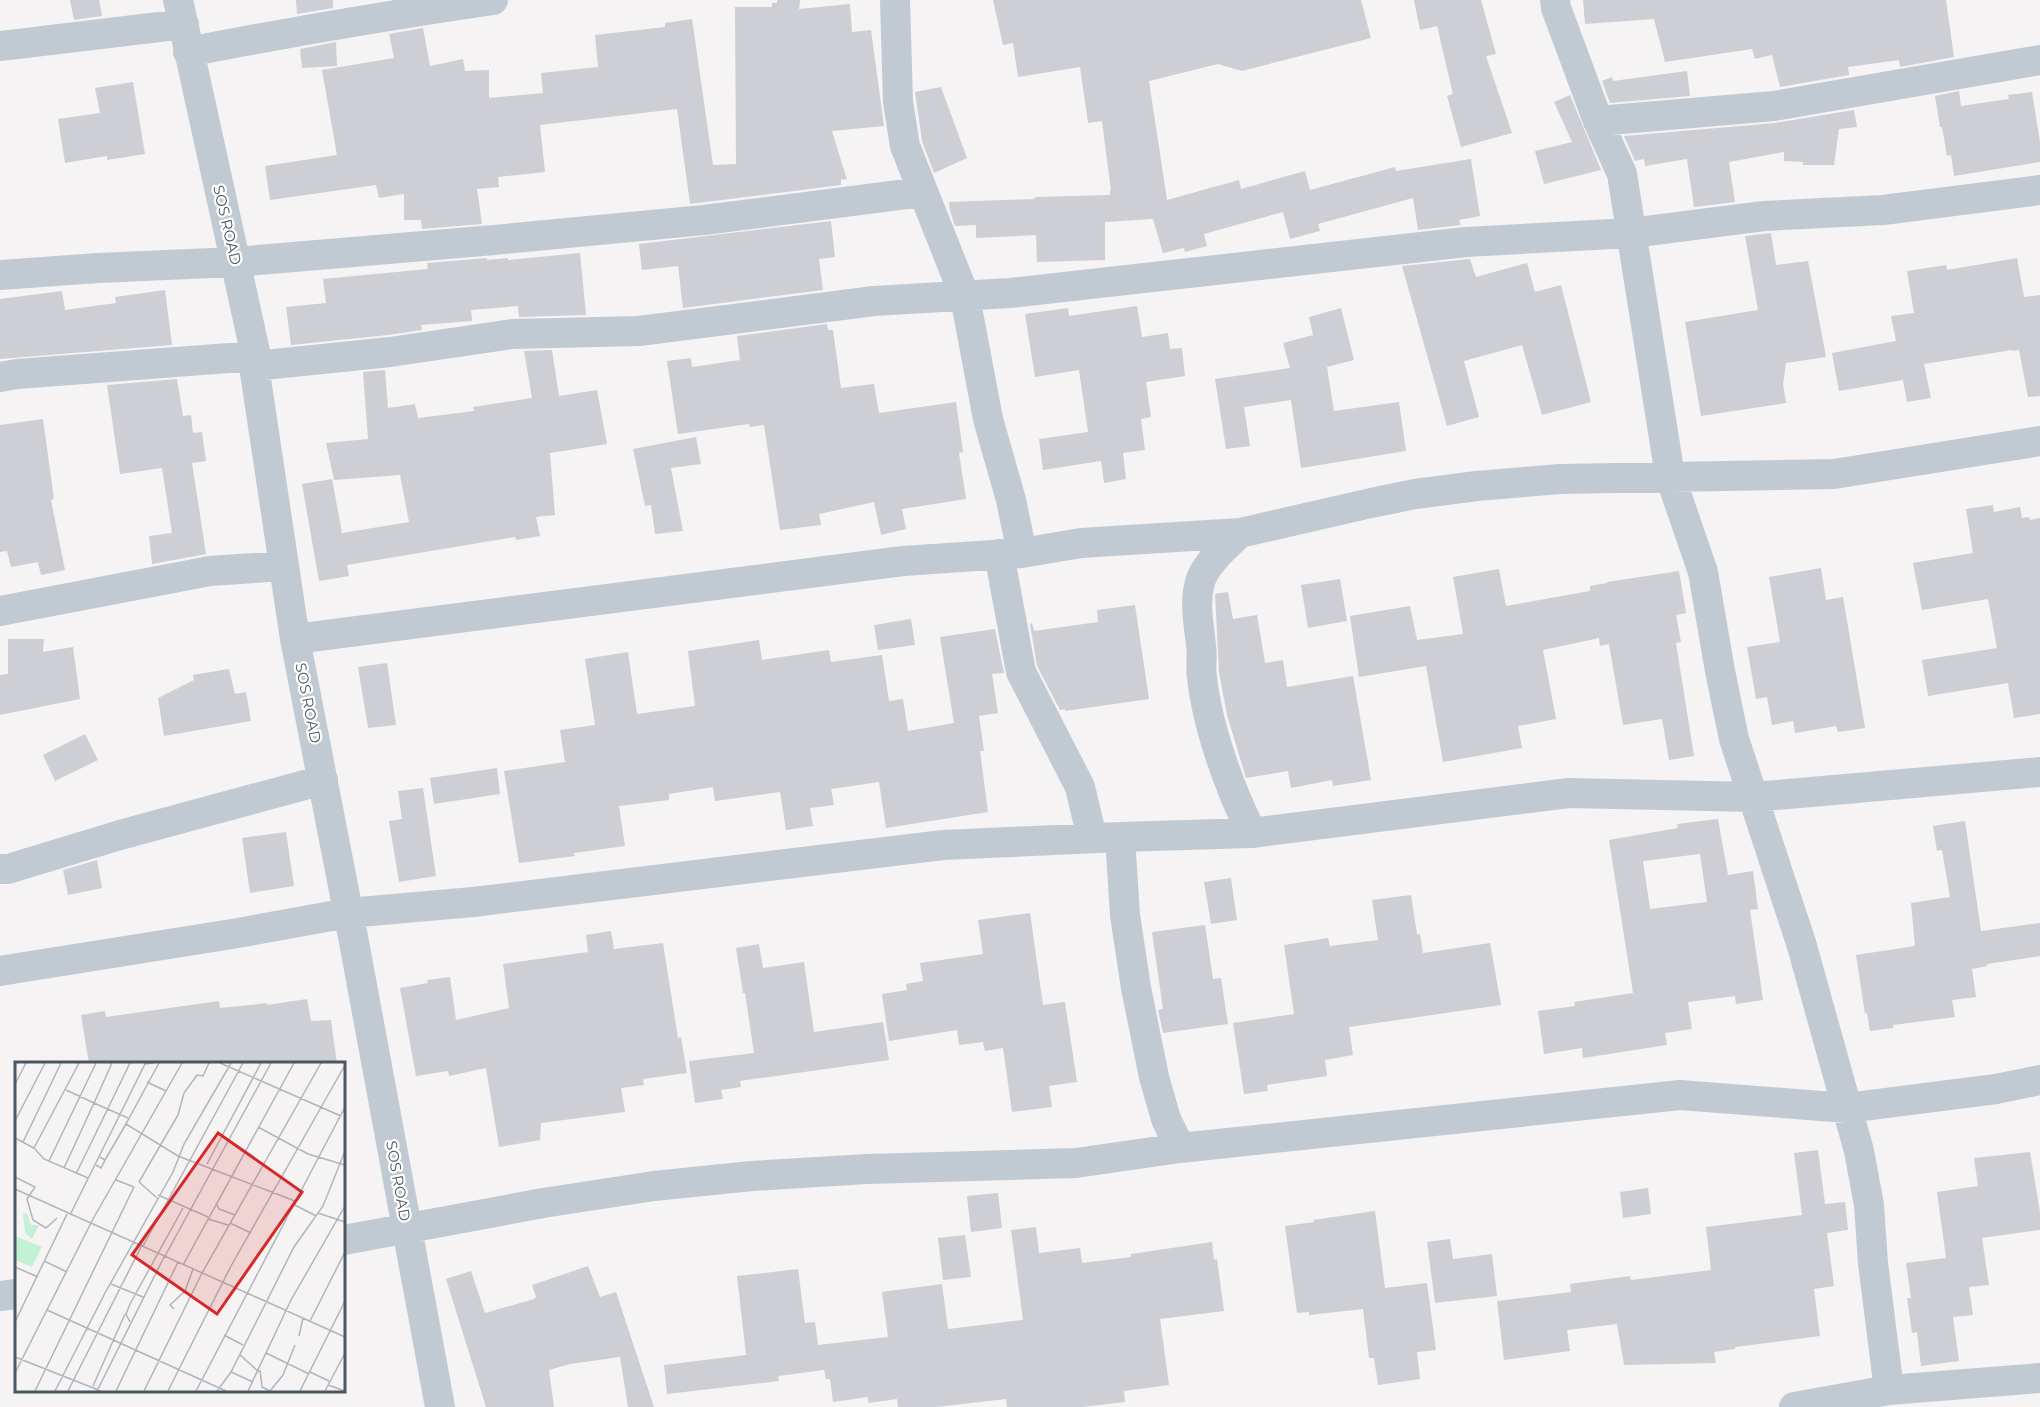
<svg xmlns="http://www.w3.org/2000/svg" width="2040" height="1407" viewBox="0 0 2040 1407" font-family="Montserrat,sans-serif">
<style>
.building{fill:#cdcfd5;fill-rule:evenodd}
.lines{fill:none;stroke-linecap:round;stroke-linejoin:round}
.minor{stroke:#c1cad2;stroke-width:30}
.labels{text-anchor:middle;stroke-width:4.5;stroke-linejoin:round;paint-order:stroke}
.street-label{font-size:15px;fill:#4a5661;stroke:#fff}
.inset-road{fill:none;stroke:#b1b4b9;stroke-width:1.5}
.view{fill:#d62828;fill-opacity:0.15;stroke:#d62828;stroke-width:3}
.inset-edge{fill:none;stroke:#4a5661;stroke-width:3}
</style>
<rect width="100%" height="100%" fill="#f5f3f3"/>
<path class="building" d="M 70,0 L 99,0 L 102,16 L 74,20 Z
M 296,0 L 333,0 L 333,8 L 297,14 Z
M 777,0 L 800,0 L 799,9 L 850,4 L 852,32 L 871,30 L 884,126 L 832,131 L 847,180 L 841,179 L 841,185 L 690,204 L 677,109 L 540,125 L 545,172 L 498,177 L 499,187 L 477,189 L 482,224 L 422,229 L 421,220 L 404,220 L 404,194 L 379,198 L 376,185 L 270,200 L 265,166 L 337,155 L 322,70 L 394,58 L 389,34 L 423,28 L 430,66 L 463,59 L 465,71 L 489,70 L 489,98 L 543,93 L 541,73 L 598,67 L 595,35 L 665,27 L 665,23 L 692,19 L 713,165 L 736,164 L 735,7 L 772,7 L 772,3 L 777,3 Z
M 993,0 L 1361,0 L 1371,38 L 1242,71 L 1218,64 L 1149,81 L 1167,200 L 1239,180 L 1241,189 L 1305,171 L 1310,190 L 1395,167 L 1396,171 L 1471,159 L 1480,216 L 1459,220 L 1461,225 L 1418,230 L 1413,198 L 1318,224 L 1320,231 L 1290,239 L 1283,212 L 1204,234 L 1207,246 L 1185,252 L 1184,248 L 1163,253 L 1153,219 L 1105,222 L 1105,260 L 1037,262 L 1036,235 L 976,238 L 976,225 L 955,226 L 950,211 L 949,202 L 1035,199 L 1035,197 L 1110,195 L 1110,191 L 1111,191 L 1102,121 L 1088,123 L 1080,67 L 1018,77 L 1013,43 L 1003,45 Z
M 1414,0 L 1481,0 L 1496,54 L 1486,56 L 1512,133 L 1461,147 L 1447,96 L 1453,94 L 1437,26 L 1420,30 Z
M 1583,0 L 1946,0 L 1954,57 L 1900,67 L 1899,60 L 1848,67 L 1849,75 L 1780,87 L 1772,55 L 1755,59 L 1752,49 L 1665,62 L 1654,19 L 1585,24 Z
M 336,42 L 337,66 L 302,68 L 300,49 Z
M 1687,71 L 1690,96 L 1610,103 L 1602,81 L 1612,77 L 1613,81 Z
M 133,82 L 145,154 L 107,160 L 107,156 L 65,163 L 58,119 L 100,113 L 95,88 Z
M 941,87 L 967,158 L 934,173 L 922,141 L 915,92 Z
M 1959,91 L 1961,106 L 2009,99 L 2008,95 L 2032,92 L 2040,142 L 2040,162 L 1954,176 L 1951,155 L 1947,156 L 1942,127 L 1940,127 L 1935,96 Z
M 1570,95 L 1601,170 L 1544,184 L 1535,151 L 1572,142 L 1554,102 Z
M 1854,110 L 1857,127 L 1839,129 L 1834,165 L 1803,165 L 1803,162 L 1784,161 L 1784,152 L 1729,162 L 1735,202 L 1694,207 L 1687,159 L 1645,166 L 1644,159 L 1635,161 L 1624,136 L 1775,123 Z
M 831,221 L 835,257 L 819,259 L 823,290 L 683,308 L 678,266 L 642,270 L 639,244 Z
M 1771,233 L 1776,265 L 1808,261 L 1826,357 L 1786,363 L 1783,384 L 1786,403 L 1701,416 L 1685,322 L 1758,310 L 1745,236 Z
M 580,253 L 586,315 L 519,317 L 518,306 L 471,310 L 472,321 L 421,325 L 422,330 L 388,335 L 291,345 L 286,307 L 326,303 L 323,279 L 428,269 L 427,263 L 487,258 L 487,260 L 508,258 L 508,260 Z
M 2017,258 L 2024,297 L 2040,295 L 2040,396 L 2028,397 L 2019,350 L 2013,351 L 2012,350 L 1924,364 L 1931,398 L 1907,402 L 1903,380 L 1839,391 L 1832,353 L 1896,341 L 1891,316 L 1914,313 L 1907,271 L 1946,265 L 1947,270 Z
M 1470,259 L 1476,277 L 1527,263 L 1535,292 L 1561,285 L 1591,402 L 1542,415 L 1522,345 L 1464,361 L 1479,417 L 1447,426 L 1402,266 Z
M 165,290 L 172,345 L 0,359 L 0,299 L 62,291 L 65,310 L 116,303 L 115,297 Z
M 1137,306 L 1142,337 L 1168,333 L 1170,349 L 1182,348 L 1185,376 L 1146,382 L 1151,417 L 1141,419 L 1145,450 L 1123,453 L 1126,479 L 1104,483 L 1101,461 L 1043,470 L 1039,439 L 1088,432 L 1079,370 L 1035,377 L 1025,314 L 1068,308 L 1069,316 Z
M 1341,308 L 1354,360 L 1327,367 L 1334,411 L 1399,402 L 1406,451 L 1301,468 L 1291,400 L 1244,407 L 1250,446 L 1226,449 L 1215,379 L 1290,368 L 1283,343 L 1313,335 L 1309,317 Z
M 827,324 L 828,330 L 833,330 L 841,388 L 874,384 L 879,413 L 956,402 L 963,452 L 959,453 L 966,499 L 902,509 L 906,529 L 881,535 L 874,502 L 819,514 L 821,525 L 780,530 L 764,425 L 750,427 L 749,424 L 678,434 L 667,361 L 691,358 L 692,367 L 740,360 L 737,336 Z
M 552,350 L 559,396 L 597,390 L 607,444 L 550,453 L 555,515 L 536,517 L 540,536 L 516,540 L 515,537 L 347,565 L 349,576 L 319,581 L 302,484 L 332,479 L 342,533 L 409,522 L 400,475 L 334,480 L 326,443 L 368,439 L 363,372 L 385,370 L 388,408 L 415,404 L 418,418 L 474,411 L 473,407 L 532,398 L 524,351 Z
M 177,379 L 183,416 L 191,415 L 193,433 L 202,432 L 206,461 L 192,463 L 206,554 L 152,564 L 149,536 L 172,533 L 162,468 L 120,474 L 107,385 Z
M 43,419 L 54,499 L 51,500 L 65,570 L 41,575 L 38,562 L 11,567 L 7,551 L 0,552 L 0,425 Z
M 696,437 L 701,464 L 671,468 L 683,531 L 655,534 L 651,505 L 645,506 L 633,449 Z
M 1993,505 L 1994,512 L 2020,507 L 2022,518 L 2029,517 L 2030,520 L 2040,518 L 2040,714 L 2014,718 L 2008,683 L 1928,696 L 1922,660 L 1997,648 L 1988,599 L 1922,610 L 1913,563 L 1973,553 L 1966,509 Z
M 1821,568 L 1826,600 L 1843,597 L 1865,728 L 1838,732 L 1836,726 L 1795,733 L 1793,721 L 1772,725 L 1767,697 L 1756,699 L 1747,647 L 1780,642 L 1769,577 Z
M 1499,569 L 1506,606 L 1590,591 L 1590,586 L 1607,583 L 1607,582 L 1679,571 L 1686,613 L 1676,615 L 1681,642 L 1676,643 L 1694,756 L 1669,760 L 1662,719 L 1623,725 L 1609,644 L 1600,646 L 1599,638 L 1543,650 L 1556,719 L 1518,726 L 1522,748 L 1443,762 L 1426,666 L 1359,677 L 1350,616 L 1410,606 L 1417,640 L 1463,634 L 1453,577 Z
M 1340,579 L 1347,621 L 1308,628 L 1301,585 Z
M 1228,592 L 1233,619 L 1257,615 L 1265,663 L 1283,660 L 1287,687 L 1353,676 L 1371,780 L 1333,786 L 1332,780 L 1291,788 L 1288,771 L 1246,778 L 1227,715 L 1219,672 L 1215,594 Z
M 1135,605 L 1149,699 L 1065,711 L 1065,709 L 1060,710 L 1037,666 L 1030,624 L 1032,623 L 1034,631 L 1098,622 L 1097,610 Z
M 911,619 L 915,645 L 878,650 L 874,625 Z
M 995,629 L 1004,673 L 992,674 L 998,713 L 979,716 L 984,751 L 980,751 L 988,812 L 886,828 L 879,782 L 831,789 L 834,805 L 810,808 L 813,826 L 786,830 L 780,792 L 715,801 L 713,787 L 669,794 L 669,800 L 619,806 L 625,846 L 574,853 L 575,856 L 519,863 L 504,771 L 565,762 L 560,730 L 595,725 L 585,659 L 628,652 L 637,714 L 695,706 L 688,651 L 759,640 L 762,660 L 829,650 L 831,662 L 882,655 L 889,701 L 903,699 L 908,731 L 954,723 L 940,637 Z
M 8,639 L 44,639 L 43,652 L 73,647 L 80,699 L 0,715 L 0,675 L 8,674 Z
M 387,663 L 396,725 L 368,728 L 358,667 Z
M 229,669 L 235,694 L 246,692 L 251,721 L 164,736 L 158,698 L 194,680 L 193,675 Z
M 85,734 L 98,760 L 55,781 L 43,755 Z
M 497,768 L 500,794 L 434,804 L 430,778 Z
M 423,788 L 436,876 L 399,882 L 389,821 L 402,819 L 398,791 Z
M 1718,819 L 1728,875 L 1753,871 L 1758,909 L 1750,910 L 1763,1000 L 1736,1004 L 1735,996 L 1688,1002 L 1692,1029 L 1665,1033 L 1667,1045 L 1583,1058 L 1582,1048 L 1544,1054 L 1538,1011 L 1575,1006 L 1574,1002 L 1633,993 L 1609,840 L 1678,828 L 1677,824 ZM 1700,854 L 1707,902 L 1650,909 L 1643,861 Z
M 1965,821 L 1981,931 L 2040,923 L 2040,956 L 1987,964 L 1987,966 L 1972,969 L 1976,997 L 1952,1000 L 1955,1017 L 1893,1025 L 1893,1028 L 1870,1031 L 1867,1013 L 1865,1014 L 1856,955 L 1915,946 L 1911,903 L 1950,897 L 1942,850 L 1937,851 L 1933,826 Z
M 286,832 L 294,886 L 250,893 L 242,838 Z
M 97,860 L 102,888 L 68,895 L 63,870 Z
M 1231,878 L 1237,920 L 1211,924 L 1204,882 Z
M 1411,895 L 1417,934 L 1420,934 L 1423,953 L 1490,943 L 1501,1005 L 1349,1027 L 1353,1055 L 1325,1060 L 1327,1076 L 1267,1085 L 1268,1091 L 1244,1094 L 1233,1023 L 1294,1014 L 1284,945 L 1328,938 L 1330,946 L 1378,940 L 1372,900 Z
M 1030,913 L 1043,1005 L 1065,1002 L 1077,1082 L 1049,1086 L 1052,1107 L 1012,1112 L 1003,1048 L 985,1051 L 983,1042 L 959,1045 L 957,1030 L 889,1041 L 882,994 L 907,990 L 906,984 L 923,981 L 920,963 L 983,954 L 978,920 Z
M 1205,925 L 1213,979 L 1221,978 L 1228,1024 L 1163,1033 L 1158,1010 L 1163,1009 L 1152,932 Z
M 611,931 L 614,949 L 663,943 L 678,1038 L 681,1037 L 687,1073 L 643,1079 L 644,1085 L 621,1088 L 625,1112 L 541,1123 L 540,1140 L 499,1147 L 486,1068 L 449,1076 L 448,1071 L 416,1076 L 400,988 L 428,983 L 427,980 L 450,977 L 456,1020 L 509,1008 L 503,964 L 588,952 L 586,935 Z
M 759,944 L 763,968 L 804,962 L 814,1032 L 883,1022 L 889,1060 L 740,1081 L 741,1087 L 721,1090 L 723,1099 L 695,1103 L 689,1061 L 754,1053 L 745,993 L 743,993 L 736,948 Z
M 307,999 L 311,1021 L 331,1020 L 337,1064 L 89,1064 L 81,1015 L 105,1011 L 106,1017 L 219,1001 L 220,1008 L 267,1003 L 267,1005 Z
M 1818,1150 L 1825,1204 L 1845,1202 L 1848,1230 L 1827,1233 L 1834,1286 L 1814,1289 L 1820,1336 L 1735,1347 L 1735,1349 L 1714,1352 L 1716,1363 L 1624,1365 L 1617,1324 L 1567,1330 L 1570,1351 L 1504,1360 L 1497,1301 L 1571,1292 L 1570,1284 L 1630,1276 L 1631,1280 L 1711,1270 L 1706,1227 L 1802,1215 L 1794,1153 Z
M 2030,1152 L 2040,1212 L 2040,1230 L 1982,1238 L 1989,1285 L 1969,1287 L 1973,1315 L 1953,1317 L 1959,1361 L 1921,1366 L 1917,1332 L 1912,1333 L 1907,1298 L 1911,1298 L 1906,1263 L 1946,1258 L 1937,1192 L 1978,1186 L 1974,1158 Z
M 1648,1188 L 1651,1214 L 1623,1218 L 1620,1192 Z
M 998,1193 L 1002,1228 L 971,1232 L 967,1196 Z
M 1375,1211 L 1385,1288 L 1427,1283 L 1436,1350 L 1417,1352 L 1420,1379 L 1378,1385 L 1374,1358 L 1369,1358 L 1363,1309 L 1309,1315 L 1309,1312 L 1297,1313 L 1285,1226 L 1314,1222 L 1313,1220 Z
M 1036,1227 L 1039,1253 L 1080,1248 L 1082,1263 L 1131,1257 L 1131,1254 L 1212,1242 L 1214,1260 L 1217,1259 L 1224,1311 L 1160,1319 L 1169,1385 L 1124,1391 L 1125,1402 L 1082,1407 L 1007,1407 L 1006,1399 L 936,1407 L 898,1407 L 897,1399 L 868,1403 L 868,1397 L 833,1402 L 830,1379 L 826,1379 L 824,1370 L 778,1376 L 779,1381 L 667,1394 L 664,1365 L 746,1355 L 737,1276 L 798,1269 L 805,1323 L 815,1322 L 818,1345 L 888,1337 L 882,1292 L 942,1284 L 948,1329 L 1023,1320 L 1011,1230 Z
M 965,1235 L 971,1277 L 943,1280 L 938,1238 Z
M 1450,1239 L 1453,1259 L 1492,1254 L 1497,1296 L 1435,1303 L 1427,1242 Z
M 588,1266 L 600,1297 L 616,1292 L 654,1407 L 628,1407 L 620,1357 L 570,1364 L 549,1370 L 554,1407 L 486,1407 L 446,1279 L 471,1271 L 485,1313 L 534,1299 L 536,1297 L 532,1285 Z"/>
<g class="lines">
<path class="minor" d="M 178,0 L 256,356 L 254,366 L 295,639 L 354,942 L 440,1407
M 895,0 L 898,102 L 905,146 L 965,297 L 988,419 L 1011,500 L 1022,553
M 1555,0 L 1556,8 L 1598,121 L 1622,174 L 1670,476 L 1703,572 L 1720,671 L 1734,739 L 1802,946 L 1859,1151 L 1869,1205 L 1873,1263 L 1889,1390
M 0,46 L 184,24
M 188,52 C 290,32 391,15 493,0
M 1598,121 L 1774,106 L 2040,60
M 0,275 L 98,268 L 235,262 L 494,240 L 704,220 L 922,192
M 254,366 L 390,352 L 512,334 L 639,331 L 874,301 L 1010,293 L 1466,242 L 1631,233 L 1764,216 L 1883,210 L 2040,190
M 0,377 L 17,374 L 256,356
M 1240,533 C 1227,545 1205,564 1200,582 C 1194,603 1199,625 1201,645 C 1203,656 1200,667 1202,677 C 1207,726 1230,790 1252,833
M 999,554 L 1021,672 L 1080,787 L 1092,838
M 0,611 L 210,571 L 283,566
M 295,639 L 903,561 L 1022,553 L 1081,543 L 1240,533 L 1371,503 L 1415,494 L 1477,486 L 1560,479 L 1834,474 L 2040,441
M 1120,837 L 1125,915 L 1136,988 L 1154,1077 L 1166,1119 L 1180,1148
M 0,869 L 8,869 L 120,835 L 323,780
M 0,971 L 238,933 L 348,913 L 473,902 L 943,845 L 1120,837 L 1252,833 L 1569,793 L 1754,797 L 2040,772
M 344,1240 L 543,1203 L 654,1186 L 752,1176 L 867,1169 L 1076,1163 L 1180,1148 L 1680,1095 L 1847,1108 L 1996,1089 L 2040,1080
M 0,1296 L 16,1294
M 1794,1407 L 1889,1390 L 2040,1378"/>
</g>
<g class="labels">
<g class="street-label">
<text transform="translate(227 225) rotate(77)" y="5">SOS ROAD</text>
<text transform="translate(308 703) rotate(79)" y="5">SOS ROAD</text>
<text transform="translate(398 1181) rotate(80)" y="5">SOS ROAD</text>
</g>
</g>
<g transform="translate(15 1062)">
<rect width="330" height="330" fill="#f5f3f3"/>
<path d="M 12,151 L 16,163 L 24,163 L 17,177 L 10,171 L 8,152 Z" fill="#c3f1d5"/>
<path d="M 0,174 L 27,185 L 17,205 L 0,198 Z" fill="#c3f1d5"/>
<path class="inset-road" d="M 144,1 L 111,62 L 163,94 L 280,139M 205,1 L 326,54M 132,20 L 151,29M 0,22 L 11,1M 51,28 L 79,41 L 97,1M 0,59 L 30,1M 243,65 L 293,92 L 330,103M 0,76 L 19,86 L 29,97 L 73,116M 8,80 L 46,1M 19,86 L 64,1M 90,98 L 111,62M 34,99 L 81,1M 192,102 L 246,1M 81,103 L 86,106 L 90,98 L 85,95M 49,106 L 79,41 L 113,56M 61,112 L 115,1M 0,115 L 20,125 L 12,137 L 18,158 L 31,166 L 42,156M 101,118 L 119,125M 124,120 L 163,53 L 169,31 L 182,13 L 188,14 L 194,1M 124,120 L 142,136M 0,127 L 330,275M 143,133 L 193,155M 201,141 L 204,147 L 220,153M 278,142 L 301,154M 303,151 L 330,160M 55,153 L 130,2 L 138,1M 193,157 L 213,163M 215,161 L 236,171M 128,184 L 228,1M 150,194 L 256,1M 29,199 L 52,210M 168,203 L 279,1M 0,205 L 23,215M 96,222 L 128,235M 159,247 L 155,243 L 170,229 L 178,207M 32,248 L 211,329M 295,259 L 330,190M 0,260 L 52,152M 115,260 L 111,252 L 115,242 L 168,146M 209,273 L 228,283M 284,274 L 288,256M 251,291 L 294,312M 225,293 L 244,310M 0,295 L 86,329M 245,308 L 247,325 L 255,329M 216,310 L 238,320M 295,310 L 314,319M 0,311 L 78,157 L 167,1M 313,323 L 330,329M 78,324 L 110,252M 20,329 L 119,125M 40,329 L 90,231 L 158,110 L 169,82 L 216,1M 53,329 L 127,183M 82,329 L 150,193M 101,329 L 163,200M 129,329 L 187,211 L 306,1M 153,329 L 216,204 L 330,3M 181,329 L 330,45M 202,329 L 216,310 L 279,185 L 308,144 L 330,89M 233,329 L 276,238 L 330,144M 255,329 L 268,313 L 280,283M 285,329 L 330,239M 310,329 L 330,291"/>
<path class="view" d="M 203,71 L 287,130 L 202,252 L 117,193 Z"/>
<rect width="330" height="330" class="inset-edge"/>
</g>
</svg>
